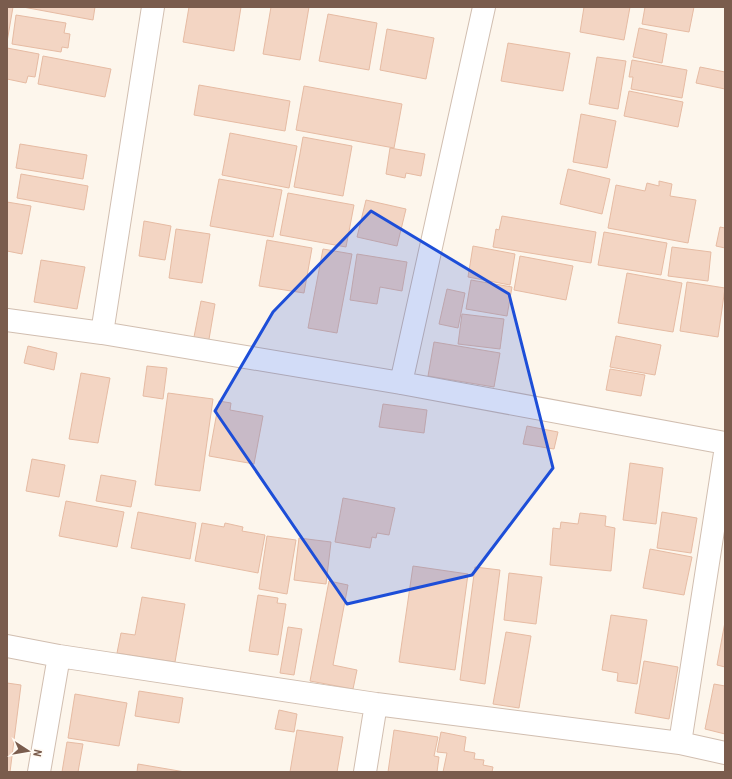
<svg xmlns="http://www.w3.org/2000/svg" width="732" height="779" viewBox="0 0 732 779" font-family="'Roboto Condensed',sans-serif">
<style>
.building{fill:#f3d5c3;stroke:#e6bba3}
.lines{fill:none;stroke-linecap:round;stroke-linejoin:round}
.minor-casing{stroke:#d1beb0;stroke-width:24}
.minor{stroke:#fff;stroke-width:22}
.marked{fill:#1d4ed8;fill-opacity:0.2;stroke:#1d4ed8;stroke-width:3;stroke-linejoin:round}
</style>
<rect width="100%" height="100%" fill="#fdf6ec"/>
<path class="building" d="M 7,7 L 13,7 L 7,42 Z
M 23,7 L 95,7 L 93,20 Z
M 189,7 L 241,7 L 234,51 L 183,42 Z
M 271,7 L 309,7 L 300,60 L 263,54 Z
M 584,7 L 630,7 L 624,40 L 580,32 Z
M 645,7 L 694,7 L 689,32 L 642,24 Z
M 328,14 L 377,23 L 369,70 L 319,61 Z
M 16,15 L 66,23 L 64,33 L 70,34 L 68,48 L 62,47 L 61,52 L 12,44 Z
M 639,28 L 667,34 L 662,63 L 633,57 Z
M 387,29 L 434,38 L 426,79 L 380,70 Z
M 508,43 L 570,53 L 563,91 L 501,81 Z
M 7,48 L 39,54 L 35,77 L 28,76 L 26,83 L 7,79 Z
M 43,56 L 111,69 L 105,97 L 38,84 Z
M 597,57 L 626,61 L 618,109 L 589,104 Z
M 632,60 L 687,70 L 682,98 L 631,89 L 633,77 L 629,77 Z
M 700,67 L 725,72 L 725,89 L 696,83 Z
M 199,85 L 290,101 L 285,131 L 194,115 Z
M 304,86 L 402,104 L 394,148 L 296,130 Z
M 629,91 L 683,102 L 678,127 L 624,116 Z
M 581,114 L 616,121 L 607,168 L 573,162 Z
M 230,133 L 297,146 L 289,188 L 222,175 Z
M 303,137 L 352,146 L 343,196 L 294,187 Z
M 20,144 L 87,155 L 83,179 L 16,168 Z
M 390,148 L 425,154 L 421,176 L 406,173 L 405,178 L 386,174 Z
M 568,169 L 610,179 L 602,214 L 560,204 Z
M 21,174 L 88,186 L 84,210 L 17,198 Z
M 219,179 L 282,190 L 273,237 L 210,226 Z
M 659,181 L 672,184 L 670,196 L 696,200 L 688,243 L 608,228 L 616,185 L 645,191 L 647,183 L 659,186 Z
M 288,193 L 354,205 L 346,247 L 280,235 Z
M 366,200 L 406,209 L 397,246 L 357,237 Z
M 7,202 L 31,206 L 22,254 L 7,251 Z
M 502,216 L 596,232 L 591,263 L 493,247 L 496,229 L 499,230 Z
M 144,221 L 171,226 L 165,260 L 139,256 Z
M 720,227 L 725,228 L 725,248 L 716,246 Z
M 176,229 L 210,234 L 202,283 L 169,278 Z
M 604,232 L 667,243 L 661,275 L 598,265 Z
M 267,240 L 312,248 L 304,293 L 259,286 Z
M 473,246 L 515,254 L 510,285 L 468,277 Z
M 672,247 L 711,252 L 708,281 L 668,276 Z
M 323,249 L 352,254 L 337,333 L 308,328 Z
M 357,254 L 407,262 L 402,291 L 380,287 L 377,304 L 350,300 Z
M 520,256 L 573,266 L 566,300 L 514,290 Z
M 41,260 L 85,267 L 77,309 L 34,302 Z
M 627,273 L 682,283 L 673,332 L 618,323 Z
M 471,280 L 512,287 L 507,316 L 466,309 Z
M 687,282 L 725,288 L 718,337 L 680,331 Z
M 447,289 L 465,293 L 458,328 L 439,324 Z
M 201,301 L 215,304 L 208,345 L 193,342 Z
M 462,314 L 504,319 L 500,349 L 458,344 Z
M 616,336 L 661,345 L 655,375 L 610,367 Z
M 434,342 L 500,353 L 494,387 L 428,376 Z
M 28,346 L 57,353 L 54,370 L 24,363 Z
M 147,366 L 167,368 L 163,399 L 143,396 Z
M 610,369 L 645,375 L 641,396 L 606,390 Z
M 81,373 L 110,378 L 98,443 L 69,439 Z
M 168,393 L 213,399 L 200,491 L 155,485 Z
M 219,401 L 231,403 L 230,410 L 263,416 L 254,464 L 209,456 Z
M 383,404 L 427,410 L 424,433 L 379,427 Z
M 527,426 L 558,432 L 554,449 L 523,444 Z
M 32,459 L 65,465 L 59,497 L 26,491 Z
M 630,463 L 663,468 L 656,524 L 623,520 Z
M 101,475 L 136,481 L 131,507 L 96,501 Z
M 343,498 L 395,508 L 389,535 L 377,533 L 376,538 L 372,537 L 370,548 L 335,542 Z
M 66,501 L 124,512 L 117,547 L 59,536 Z
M 138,512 L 196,523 L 190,559 L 131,548 Z
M 662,512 L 697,518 L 691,553 L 657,548 Z
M 580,513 L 606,516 L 605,526 L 615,528 L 611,571 L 550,565 L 553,528 L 560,529 L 561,522 L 578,524 Z
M 202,523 L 224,527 L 225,523 L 243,527 L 242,531 L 265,535 L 258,573 L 195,561 Z
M 267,536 L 296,540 L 287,594 L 259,589 Z
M 299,538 L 331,542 L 326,584 L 294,580 Z
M 650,549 L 692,557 L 684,595 L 643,588 Z
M 413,566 L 468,574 L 455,670 L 399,662 Z
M 475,567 L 500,570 L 485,684 L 460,680 Z
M 509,573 L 542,577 L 536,624 L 504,620 Z
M 329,581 L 348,585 L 333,665 L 357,670 L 353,689 L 310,681 Z
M 258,595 L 278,598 L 277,603 L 286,604 L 278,655 L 249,651 Z
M 142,597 L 185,604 L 175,662 L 117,653 L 121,633 L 135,635 Z
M 611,615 L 647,620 L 637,684 L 617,681 L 618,673 L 602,670 Z
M 725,622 L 725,667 L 717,665 Z
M 288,627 L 302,629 L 294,675 L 280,673 Z
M 506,632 L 531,636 L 519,708 L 493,704 Z
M 644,661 L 678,667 L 669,719 L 635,713 Z
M 7,683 L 21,685 L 10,772 L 7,772 Z
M 714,684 L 725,686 L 725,734 L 705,729 Z
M 139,691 L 183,698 L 179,723 L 135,716 Z
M 75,694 L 127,703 L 119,746 L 68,738 Z
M 279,710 L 297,714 L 294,732 L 275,729 Z
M 297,730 L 343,737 L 337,772 L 290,772 Z
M 394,730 L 438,737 L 434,756 L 439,757 L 437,772 L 388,772 Z
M 441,732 L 466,737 L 464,751 L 475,753 L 474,759 L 484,760 L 483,765 L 493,767 L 492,772 L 443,772 L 447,753 L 437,752 Z
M 67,742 L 83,744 L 78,772 L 62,772 Z
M 138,764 L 185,772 L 137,772 Z"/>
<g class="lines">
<defs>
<path id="minor" d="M 7,320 L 102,333 L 401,383 L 725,443
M 102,333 L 153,7
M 401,383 L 484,7
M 7,646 L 59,656 L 376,704 L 680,743 L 725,453
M 680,743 L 725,753
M 39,772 L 59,656
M 365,772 L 376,704"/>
</defs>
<use href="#minor" class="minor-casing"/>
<use href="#minor" class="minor"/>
</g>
<path class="marked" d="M 371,211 L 509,294 L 553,468 L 472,575 L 347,604 L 215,411 L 273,312 Z"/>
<rect width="732" height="779" fill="none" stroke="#7a5c4d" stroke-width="16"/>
<g transform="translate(28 751) rotate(102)" stroke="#fffaf3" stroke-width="3" paint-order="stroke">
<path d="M0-3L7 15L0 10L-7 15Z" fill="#7a5c4d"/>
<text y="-6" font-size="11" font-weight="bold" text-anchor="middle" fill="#7a5c4d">N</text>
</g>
</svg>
